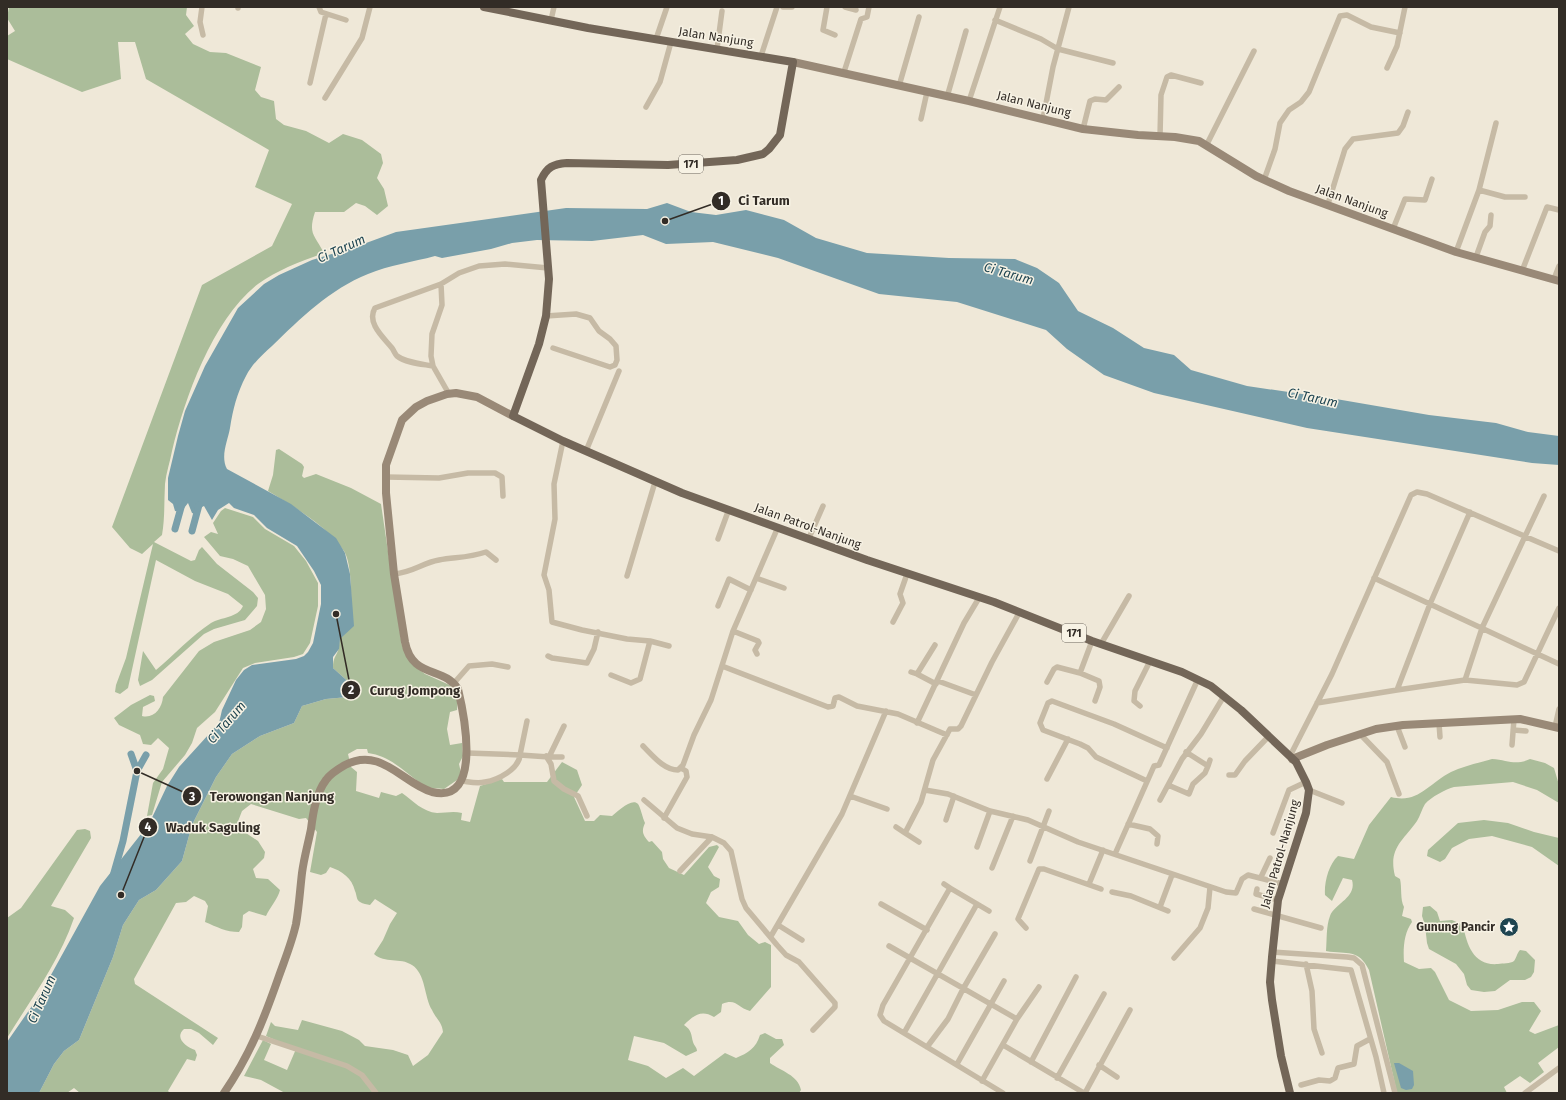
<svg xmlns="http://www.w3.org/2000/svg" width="1566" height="1100" viewBox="0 0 1566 1100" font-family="'Fira Sans',sans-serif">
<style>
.green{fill:#abbd9a}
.water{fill:#799faa}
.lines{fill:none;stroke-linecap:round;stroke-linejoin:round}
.canal{stroke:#799faa;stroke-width:7}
.street{stroke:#c6baa5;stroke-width:5.5}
.secondary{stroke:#998977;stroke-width:8}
.primary{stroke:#736658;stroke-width:8}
.labels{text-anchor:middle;stroke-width:3;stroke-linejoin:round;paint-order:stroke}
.shield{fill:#f7f2e4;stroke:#6d675f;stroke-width:1}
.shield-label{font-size:11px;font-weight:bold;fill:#322c26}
.street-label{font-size:12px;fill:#322c26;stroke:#f7f2e4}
.poi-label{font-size:12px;font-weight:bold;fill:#322c26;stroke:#f7f2e4;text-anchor:end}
.water-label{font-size:13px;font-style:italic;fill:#1f4551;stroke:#f7f2e4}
.leader{fill:none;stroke:#322c26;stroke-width:1.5}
.callout-dot{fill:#322c26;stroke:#f7f2e4;stroke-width:1.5}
.mark-label{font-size:12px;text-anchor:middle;font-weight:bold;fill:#fff}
.callout-label{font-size:13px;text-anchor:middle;font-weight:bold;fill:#322c26;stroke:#f7f2e4;stroke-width:3;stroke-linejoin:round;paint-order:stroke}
</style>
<rect width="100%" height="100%" fill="#efe8d8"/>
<path class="green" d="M 9,7 L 187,7 L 186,15 L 194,26 L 185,34 L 193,44 L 210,52 L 226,53 L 261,67 L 255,90 L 261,97 L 274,101 L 276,119 L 284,125 L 306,131 L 329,143 L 343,134 L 362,140 L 381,154 L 383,163 L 377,178 L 384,189 L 388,206 L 377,215 L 365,206 L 356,203 L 344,212 L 315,212 C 308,234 314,234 324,253 C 302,261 277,270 258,284 C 213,319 185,397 172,451 C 170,462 166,473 165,484 C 164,501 165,518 162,535 L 154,542 L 191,561 L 195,560 L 199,550 L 202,547 L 217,564 L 253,592 L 258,598 L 257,606 L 245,620 L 214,629 L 204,634 L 152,680 L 140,686 L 138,680 L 143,651 L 156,670 C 174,655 191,636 211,623 C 221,617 238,618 243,606 L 228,594 L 195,581 L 156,560 L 128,688 L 120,694 L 115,692 L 116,685 L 126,658 L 153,544 L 142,554 L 130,548 L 112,527 L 202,285 L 272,246 L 292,204 L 255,187 L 269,150 L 146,79 L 135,42 L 118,42 L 121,79 L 82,92 L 7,59 L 7,36 L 15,31 L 7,18 Z
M 279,449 L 302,464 L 304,467 L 302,476 L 304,478 L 316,474 L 351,488 L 381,504 L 402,646 L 411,663 L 425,674 L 454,687 L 458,697 L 457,710 L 450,712 L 447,729 L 450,745 L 462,743 L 463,756 L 459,764 L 461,773 L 457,780 L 444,789 C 438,788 431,789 425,786 C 406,774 392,756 368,753 L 367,749 L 357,749 L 348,754 L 351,767 L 357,772 L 356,791 L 379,798 L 381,792 L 396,796 L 402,793 C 413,801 423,812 437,813 C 446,813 453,811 462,813 L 461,820 L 470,822 L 480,786 L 502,779 L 504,782 L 547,782 L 562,762 L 577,770 L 582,785 L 574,797 L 585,821 L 594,821 L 600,815 L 612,816 C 617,812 632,797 638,804 C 640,806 643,819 645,823 C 641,832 643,835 649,842 L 652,841 L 662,852 L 663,859 L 669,868 L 684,875 L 709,847 L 717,845 L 719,847 L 708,867 L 714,876 L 720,879 L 719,887 L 711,892 L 706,903 L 719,917 L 738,921 L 748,935 L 759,944 L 765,942 L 771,945 L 771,987 L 750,1011 C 737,1008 737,998 722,1004 L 721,1012 L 714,1017 C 701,1009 693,1016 684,1025 C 692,1030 691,1035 693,1042 C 694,1046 697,1047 697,1051 L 686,1056 L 664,1043 L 634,1036 L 628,1060 L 648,1066 L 666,1078 L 683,1068 L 694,1076 L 725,1053 L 736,1058 C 748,1053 756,1048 760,1035 L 765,1033 L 776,1039 L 782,1039 L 784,1045 L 770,1058 L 770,1063 C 781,1071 798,1075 801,1090 L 799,1093 L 285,1093 L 261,1080 L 244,1076 L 263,1040 L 271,1044 L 264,1060 L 287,1070 L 296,1049 L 266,1036 L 271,1022 L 275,1026 L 298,1030 L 302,1020 L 342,1031 L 359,1040 L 365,1046 L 393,1050 L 408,1055 L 413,1066 L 428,1055 L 443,1032 C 442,1022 436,1019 432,1010 C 424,997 426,974 412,965 C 400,957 385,964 374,954 L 383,940 L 390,924 L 397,913 L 375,899 L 370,905 C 367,904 363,904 360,902 C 356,900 357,895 355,891 C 352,878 342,871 330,867 L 326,873 L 321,875 L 310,872 L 317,832 L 306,818 L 299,819 L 251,804 L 242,811 L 237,824 L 240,829 L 258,841 L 265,852 L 264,858 L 253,869 L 256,878 L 268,879 L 280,890 C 278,899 270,907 266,916 L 249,911 L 243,915 L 242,927 L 239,932 C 226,932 217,927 205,922 L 208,906 L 205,901 L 194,896 L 186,902 L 176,903 L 134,979 L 135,984 L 218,1038 L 213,1045 L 199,1033 L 191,1029 L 184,1029 C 174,1038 186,1047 195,1050 L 197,1055 L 195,1061 L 187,1059 L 168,1091 L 170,1093 L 80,1093 L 74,1088 L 67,1093 L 39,1093 L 54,1064 L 64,1051 L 79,1040 L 113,957 L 123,925 L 139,900 L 156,890 L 182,861 L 192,825 L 216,777 L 232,754 L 260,736 L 294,723 L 302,706 L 326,699 L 348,697 L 353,686 L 333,668 C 333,657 336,657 339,648 C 339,645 339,642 340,639 C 343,635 348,632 349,627 C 352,611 353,565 344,551 C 327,526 293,506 268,491 L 273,475 L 276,450 Z
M 225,508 L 253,517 L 265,529 L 294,546 L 306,561 L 318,583 L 318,606 L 310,643 L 303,654 L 294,657 L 255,663 L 243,668 L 215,712 L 197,728 L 192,743 L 185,755 L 162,782 L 152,815 L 147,816 L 153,783 L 163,769 L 169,748 L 158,738 L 151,745 L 143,744 L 140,735 L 119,725 L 114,718 L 131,705 L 150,695 L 154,696 L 155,701 L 143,707 L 142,716 C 154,719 162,708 163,697 L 199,651 L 214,642 L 250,630 L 261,622 L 266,609 L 265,595 L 248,566 L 233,559 L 220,556 L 204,537 L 211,532 L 218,534 L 213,523 L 221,511 Z
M 1492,759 C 1508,760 1515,766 1530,759 L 1545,763 L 1554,768 L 1559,785 L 1559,803 L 1537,790 L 1513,782 L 1454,787 C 1446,789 1431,797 1425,804 C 1422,809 1420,816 1417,821 C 1403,841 1388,848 1395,876 L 1400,879 C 1402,887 1400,900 1404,907 L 1402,916 L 1411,919 L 1412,922 C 1404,933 1403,948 1404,962 L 1419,969 L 1431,968 L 1435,972 L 1449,1000 L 1471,1011 L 1498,1010 L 1522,1002 L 1534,1002 L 1541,1011 L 1529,1031 L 1535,1034 L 1559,1025 L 1559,1047 L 1538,1063 L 1544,1072 L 1530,1083 L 1520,1076 L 1504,1087 L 1507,1093 L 1397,1093 L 1369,970 C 1358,948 1348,955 1326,951 C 1327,940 1326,926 1330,916 C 1335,903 1357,898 1352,880 L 1343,878 L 1332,901 L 1325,895 C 1324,882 1329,864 1338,856 L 1354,859 L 1369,825 L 1391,797 C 1418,804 1428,784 1451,772 C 1463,766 1479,763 1492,759 Z
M 1484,820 L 1508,823 L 1534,832 L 1559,838 L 1559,866 L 1532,847 L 1492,836 L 1469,839 L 1452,848 L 1445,859 L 1440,862 L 1427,856 L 1428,850 L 1458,823 Z
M 85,829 L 90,831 L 91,838 L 51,906 L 65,910 L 74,918 C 59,962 31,999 7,1038 L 7,918 L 21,908 L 77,830 Z
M 1430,906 L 1437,912 L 1440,921 L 1452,920 L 1463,925 C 1467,946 1474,966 1498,964 C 1503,963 1510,964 1514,961 C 1516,959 1517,953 1520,950 L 1526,951 L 1535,960 L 1534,972 L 1531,977 L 1525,980 L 1510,980 L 1495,991 L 1484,992 L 1471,990 L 1467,985 L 1464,974 L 1456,964 L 1429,949 L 1427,943 L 1425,925 L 1422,916 L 1423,907 Z"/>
<path class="water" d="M 667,203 L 691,212 L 716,215 L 746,210 L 784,220 L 816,238 L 867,253 L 949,258 L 1015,259 L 1037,268 L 1059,283 L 1078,311 L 1113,328 L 1144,348 L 1174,355 L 1191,370 L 1247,386 L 1336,399 L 1429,415 L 1496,423 L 1528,432 L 1559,436 L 1559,465 L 1532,463 L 1307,428 L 1154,393 L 1104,375 L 1067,349 L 1046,330 L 957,302 L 879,294 L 778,258 L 713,242 L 666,244 L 643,235 L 592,241 L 537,240 L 512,243 L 491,249 L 442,258 L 435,256 C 413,262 389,265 368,274 C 330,289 300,319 272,346 C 262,355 252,364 246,376 C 237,393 233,409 230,428 C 228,440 220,456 227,469 L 291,504 L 336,538 L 345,553 L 350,574 L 354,626 L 340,639 L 339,649 L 333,657 L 333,668 L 353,686 L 348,697 L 326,699 L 302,706 L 294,723 L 260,736 L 232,754 L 216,777 L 192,825 L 182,861 L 156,890 L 139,900 L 123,925 L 113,957 L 79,1040 L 64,1051 L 54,1064 L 39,1093 L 7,1093 L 7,1042 L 41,993 L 100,886 L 149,824 L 167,786 L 179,767 L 219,723 L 222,710 L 236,680 L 244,670 L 252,665 L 296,659 L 304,656 L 308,652 L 313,643 L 321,604 L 321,585 L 314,571 L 297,546 L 267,528 L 254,515 L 234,508 L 229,503 L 218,510 L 212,520 L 204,506 L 200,508 L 198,515 L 192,513 L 188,503 L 181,512 L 175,511 L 173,504 L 168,500 L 168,478 L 178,436 L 185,411 L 205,366 L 238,308 L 264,284 L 279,275 L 312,260 L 358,246 L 396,232 L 566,208 L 647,209 Z
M 1394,1063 L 1399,1063 L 1413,1071 L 1414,1085 L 1412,1089 L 1406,1090 L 1401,1088 Z"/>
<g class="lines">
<path class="canal" d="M 175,529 L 182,504
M 192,531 L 199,505
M 131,754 L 137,771
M 113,876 L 123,841 L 137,771 L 146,755"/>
<path class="street" d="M 202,7 L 200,22 L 203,35
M 319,7 L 321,12 L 346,20
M 783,7 L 792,7
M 827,7 L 823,30 L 835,35
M 845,7 L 856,10
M 238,8 L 238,7
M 551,20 L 554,7
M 995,20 L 1041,39 L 1058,49 L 1113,63
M 656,39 L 667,7
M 717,49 L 722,11
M 761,56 L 777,7
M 1387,68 L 1397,46 L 1405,7
M 844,72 L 861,19 L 867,17 L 869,7
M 310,83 L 326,14
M 899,86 L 919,17
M 947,97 L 966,31
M 325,98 L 362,38 L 370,7
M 969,101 L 1000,7
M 646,107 L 660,82 L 671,42
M 921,119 L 927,92
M 1043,119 L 1053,67 L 1069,7
M 1083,129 L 1090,101 L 1095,99 L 1106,100 L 1119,87
M 1160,136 L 1161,95 L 1167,77 L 1171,75 L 1201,83
M 1206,146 L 1254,51
M 1264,180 L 1275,149 L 1280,123 L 1289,110 L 1301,102 L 1309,92 L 1340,16 L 1347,15 L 1371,27 L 1400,33
M 1479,190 L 1505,197 L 1525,197
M 1328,204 L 1345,149 L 1353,139 L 1398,133 L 1403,126 L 1408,112
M 1393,229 L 1405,199 L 1425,200 L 1432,179
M 1456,252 L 1479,190 L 1496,123
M 1476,257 L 1485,232 L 1490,226 L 1491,215
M 1522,271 L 1547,207 L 1559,210
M 1554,279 L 1559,266
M 441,284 L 442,305 L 432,334 L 431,356 L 433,366 L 449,394
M 546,316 L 576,314 L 590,318 L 599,331 L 610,339 L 616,346 L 617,360 L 615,365 L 610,367 L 553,348
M 433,366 C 422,364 406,363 397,356 C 395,354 394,351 392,348 C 384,338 366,323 375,308 L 441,284 L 459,273 L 479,266 L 505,264 L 548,268
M 563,441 L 554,484 L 555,519 L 544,575 L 549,590 L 552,622 L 582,630 L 627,639 L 650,641 L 669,646
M 586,451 L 619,371
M 386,477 L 439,478 L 468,473 L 495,473 L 502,477 L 503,496
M 778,527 L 756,578 L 784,588
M 809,538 L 823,506
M 718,539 L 729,509
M 394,574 C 414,572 422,563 439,560 C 456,557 468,558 486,552 L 496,560
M 627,576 L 655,482
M 1374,578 L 1559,664
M 718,606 L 729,579 L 751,590
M 893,622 L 903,603 L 900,594 L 907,574
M 733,631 L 758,641 L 759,643 L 755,650 L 757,654
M 1092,641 L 1080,673 L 1099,681 L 1100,687 L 1095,701
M 1101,644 L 1129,596
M 935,645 L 917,674 L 936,684
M 548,656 L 552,658 L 587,663 L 594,649 L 598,632
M 722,666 L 828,707 L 833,706 L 835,698 L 839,697 L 857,706 L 898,714 L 947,735
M 911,672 L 917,674
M 611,675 L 631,683 L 640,679 L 650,641
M 1465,680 L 1517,685 L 1524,682 L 1559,608
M 938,681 L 976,695
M 1047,682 L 1054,669 L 1057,667 L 1080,673
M 454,683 L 469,666 L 492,664 L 508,667
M 1397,690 L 1465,680 L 1482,628 L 1544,496
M 1317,703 L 1397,690 L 1430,604 L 1470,512
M 1140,706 L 1134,701 L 1135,691 L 1150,661
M 917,723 L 964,623 L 979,598
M 1439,723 L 1440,737
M 1397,726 L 1405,747
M 1555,727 L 1559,709
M 1513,730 L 1526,731
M 1361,735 L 1387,762 L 1399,794
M 1512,745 L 1514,719
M 643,746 C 653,756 664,770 678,770 L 683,765 L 694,735 L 711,700 L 733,631 L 756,578
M 1186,752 L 1208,766 L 1210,760
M 467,753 L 520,755 L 527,721
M 546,756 L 551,764 L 554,781 L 564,789 L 578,796 L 587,816
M 1290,756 L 1332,674 L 1411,495 L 1417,492 L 1427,494 L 1559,551
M 549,757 L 562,757
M 1229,775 L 1235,775 L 1245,761 L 1269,736
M 1047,779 L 1068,739
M 462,781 C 470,782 477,784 485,782 C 498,780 519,769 520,755 L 549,757 L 564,726
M 1147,781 L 1096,757 L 1088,748 L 1080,744 L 1043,730 L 1040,723 L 1048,703 L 1052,701 L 1060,704 L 1114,724 L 1167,748
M 1168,785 L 1189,794 L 1193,784 L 1205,773 L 1208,766
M 925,790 L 948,794 L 990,811 L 1028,820 L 1078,842 L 1226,892 L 1236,893 L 1242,879 L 1248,875 L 1283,884
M 1309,790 L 1342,803
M 850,796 L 887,809
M 644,800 L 677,828 L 692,834 L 712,837 L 724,843 L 731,851 L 742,899 L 746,908 L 777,945 L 786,955 L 799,962 L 835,1003 L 835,1007 L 813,1030
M 1160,800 L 1182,759 L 1201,734 L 1224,696
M 664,818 L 687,777 L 686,771 L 681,768
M 946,820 L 954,796
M 1128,824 L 1150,829 L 1158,836 L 1157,844
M 896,827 L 905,833 L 921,802 L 933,760 L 950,729 L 958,729 L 961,726 L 992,662 L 1019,613
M 905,833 L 919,842
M 1273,833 L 1289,790 L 1306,782
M 977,847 L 990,811
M 1115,854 L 1154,766 L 1159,765 L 1198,679
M 1030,861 L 1049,811
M 992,868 L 1013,816
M 680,871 L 712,837
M 1261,877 L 1270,858
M 944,884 L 950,888
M 1089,884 L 1103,850
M 1257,889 L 1256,894 L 1278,900
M 1112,892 L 1131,896 L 1168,911
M 881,904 L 927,930
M 1160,907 L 1172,875
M 1254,909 L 1321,928
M 989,911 L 950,888 L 883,1005 L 880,1015 L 884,1021 L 1003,1093
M 778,925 L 802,940
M 1026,928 L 1018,919 L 1039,869 L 1044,869 L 1101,889
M 771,936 L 842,814 L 886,711
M 889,946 L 1017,1019
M 1272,952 L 1347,957 L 1354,958 L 1362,965 L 1395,1093
M 1174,958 L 1200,928 L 1208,908 L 1210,887
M 1272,961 L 1351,970 L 1376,1057 L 1384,1093
M 1306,964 L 1312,991 L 1314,1029 L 1322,1053
M 904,1033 L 977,904
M 257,1036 L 347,1066 L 362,1075 L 376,1093
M 1003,1045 L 1084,1093
M 927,1047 L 948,1019 L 963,989 L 995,934
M 1031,1062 L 1076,977
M 957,1064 L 1004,981
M 1099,1065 L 1117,1077
M 1057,1078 L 1104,994
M 982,1081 L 1017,1019 L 1039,987
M 1301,1085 L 1319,1080 L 1330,1081 L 1335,1078 L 1338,1068 L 1354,1064 L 1357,1046 L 1370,1039
M 1085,1093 L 1130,1010
M 1525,1093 L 1559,1068"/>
<path class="secondary" d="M 793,62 L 969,101 L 1083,129 L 1138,135 L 1175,137 L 1199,141 L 1256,176 L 1289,191 L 1456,252 L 1559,281
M 1292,759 L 1327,745 L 1376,729 L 1403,725 L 1520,719 L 1559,728
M 224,1093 C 250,1055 264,1019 279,976 C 285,959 292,942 296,924 C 299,907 300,890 302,873 C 304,858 308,844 311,829 C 313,813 316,793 326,780 C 330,774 338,769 345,765 C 381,746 402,783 432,792 C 483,805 464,714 458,689 C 444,666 412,679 405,642 L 394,574 L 386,493 L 386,465 L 402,420 L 416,407 L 427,401 L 447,394 L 456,393 L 477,397 L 513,416"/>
<path class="primary" d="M 484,7 L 588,28 L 793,62 L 780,135 L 769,149 L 763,154 L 737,160 L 668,165 L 567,163 C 553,164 547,167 541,180 L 549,279 L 546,316 L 539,344 L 513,416 L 563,441 L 682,493 L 867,560 L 994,602 L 1092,641 L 1182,672 L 1211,686 L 1241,710 L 1296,762 L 1306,782 L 1309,790 L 1306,813 L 1278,900 L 1272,957 L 1270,982 L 1272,1000 L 1281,1056 L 1290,1093"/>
</g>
<defs>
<symbol id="sight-disc" viewBox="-11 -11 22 22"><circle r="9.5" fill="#1f4551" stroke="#f7f2e4"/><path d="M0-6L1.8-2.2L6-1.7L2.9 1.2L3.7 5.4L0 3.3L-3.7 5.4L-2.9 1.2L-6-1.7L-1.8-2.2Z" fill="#fff"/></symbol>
</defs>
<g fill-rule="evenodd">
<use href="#sight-disc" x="1498" y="916" width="22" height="22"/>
</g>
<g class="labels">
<g class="shield">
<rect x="679" y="155" width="24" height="18" rx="3"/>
<rect x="1062" y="624" width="24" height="18" rx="3"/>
</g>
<g class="shield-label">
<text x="691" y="168">171</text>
<text x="1074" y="637">171</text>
</g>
<g class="street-label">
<text transform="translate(716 37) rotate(9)" y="4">Jalan Nanjung</text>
<text transform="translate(1034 104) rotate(14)" y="4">Jalan Nanjung</text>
<text transform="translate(1352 201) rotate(20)" y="4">Jalan Nanjung</text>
<text transform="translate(808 526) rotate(20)" y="4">Jalan Patrol-Nanjung</text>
<text transform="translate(1280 854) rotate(-74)" y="4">Jalan Patrol-Nanjung</text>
</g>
<g class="poi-label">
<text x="1495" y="931">Gunung Pancir</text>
</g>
<g class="water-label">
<text transform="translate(341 248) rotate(-24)" y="5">Ci Tarum</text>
<text transform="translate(1009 273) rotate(16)" y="5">Ci Tarum</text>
<text transform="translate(1313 397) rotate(12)" y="5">Ci Tarum</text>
<text transform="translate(226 722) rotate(-49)" y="5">Ci Tarum</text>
<text transform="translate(41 999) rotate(-66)" y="5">Ci Tarum</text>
</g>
</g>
<path class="leader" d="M665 221L721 201M336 614L351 690M137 771L192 796M121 895L148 827"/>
<g class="callout-dot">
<circle cx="665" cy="221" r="4"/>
<circle cx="336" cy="614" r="4"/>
<circle cx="137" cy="771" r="4"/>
<circle cx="121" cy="895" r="4"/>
<circle cx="721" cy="201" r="10"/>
<circle cx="351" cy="690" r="10"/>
<circle cx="192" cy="796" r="10"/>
<circle cx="148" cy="827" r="10"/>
</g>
<g class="mark-label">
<text x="721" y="205">1</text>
<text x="351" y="694">2</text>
<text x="192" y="801">3</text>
<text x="148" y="831">4</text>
</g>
<g class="callout-label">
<text x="764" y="205">Ci Tarum</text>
<text x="415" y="695">Curug Jompong</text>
<text x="272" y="801">Terowongan Nanjung</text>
<text x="213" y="832">Waduk Saguling</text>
</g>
<rect width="1566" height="1100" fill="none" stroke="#322c26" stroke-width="16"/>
</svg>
